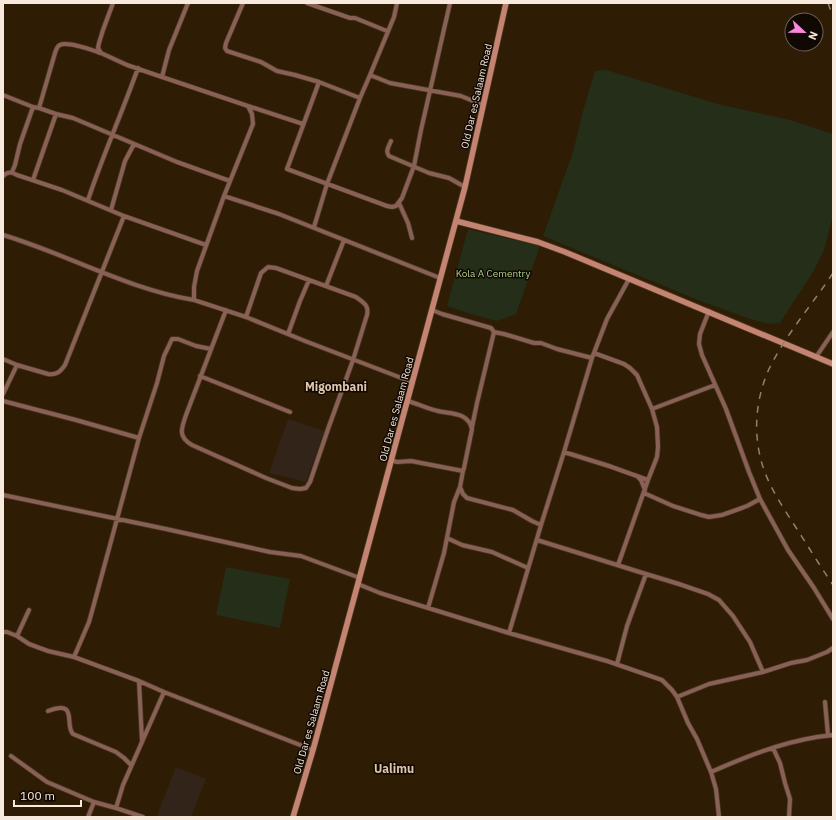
<svg xmlns="http://www.w3.org/2000/svg" width="836" height="820" viewBox="0 0 836 820" font-family="'IBM Plex Sans',sans-serif">
<style>
.education{fill:#322418}
.green{fill:#242e18}
.lines{fill:none;stroke-linecap:round;stroke-linejoin:round}
.street-casing{stroke:#4a3923;stroke-width:5.5}
.secondary-casing{stroke:#4a3923;stroke-width:7}
.street{stroke:#886055;stroke-width:4}
.secondary{stroke:#c48471;stroke-width:5.5}
.rail{stroke:#91826f;stroke-width:1.5;stroke-dasharray:7 7;stroke-linecap:butt}
.labels{text-anchor:middle;stroke-width:3;stroke-linejoin:round;paint-order:stroke}
.street-label{font-size:10px;fill:#f7eadc;stroke:#100802}
.park-label{font-size:10px;fill:#b0ce8d;stroke:#100802}
.quarter-label{font-size:12px;font-weight:bold;fill:#dfc6ac;stroke:#100802}
</style>
<rect width="100%" height="100%" fill="#2e1c05"/>
<path class="education" d="M 288,419 L 324,431 L 306,482 L 269,473 Z
M 176,767 L 206,779 L 191,817 L 163,817 L 157,815 Z"/>
<path class="green" d="M 606,70 L 718,104 L 790,120 L 833,134 L 833,215 L 824,250 L 813,272 L 780,323 L 770,324 L 753,320 L 698,300 L 543,236 L 573,152 L 583,111 L 595,71 Z
M 468,229 L 540,246 L 516,314 L 497,321 L 471,314 L 447,306 Z
M 226,567 L 290,579 L 280,628 L 216,615 Z"/>
<g class="lines">
<defs>
<path id="street" d="M 113,3 L 103,30 L 99,43 L 98,48 L 101,53 L 127,65 L 162,77
M 188,3 L 169,50 L 162,77 L 248,106 L 252,114 L 253,124 L 224,196 L 197,271 L 194,287 L 194,300 L 246,317 L 305,341 L 412,382
M 243,3 L 226,43 L 225,48 L 227,51 L 261,62 L 277,71 L 295,75 L 319,82 L 360,98
M 307,3 L 350,18 L 355,18 L 387,31
M 370,75 L 390,83 L 461,96 L 483,105
M 319,82 L 287,169 L 387,206 L 392,207 L 396,206 L 402,198 L 414,166 L 421,130 L 450,3
M 3,95 L 33,107 L 39,108 L 56,114 L 73,118 L 177,162 L 230,181
M 248,106 L 303,124
M 39,108 L 55,53 C 56,50 57,46 60,45 C 66,41 93,50 100,53
M 391,141 C 389,146 385,151 389,156 L 429,173 L 449,178 L 465,187
M 12,172 L 15,165 L 20,144 L 33,107
M 3,176 C 8,171 12,172 17,175 L 62,190 L 124,216 L 206,245
M 33,180 L 56,114
M 224,196 L 279,214 L 440,278
M 88,200 C 103,155 122,113 138,68
M 399,203 L 408,223 L 412,238
M 111,210 L 125,161 L 134,144
M 314,227 L 327,184 L 360,98 L 370,75 L 394,17 L 397,3
M 3,235 C 67,254 127,289 194,300
M 326,286 L 344,240
M 226,310 L 186,415 C 181,429 178,437 192,445 L 266,478 L 292,488 L 300,489 L 306,488 L 310,482 L 328,429 L 353,360 L 367,315 C 369,305 364,303 356,297 L 276,268 L 268,267 L 261,273 L 246,317
M 432,310 L 442,314 L 491,328 L 494,332 L 504,334 L 534,343 L 541,343 L 557,349 L 592,358
M 709,311 L 700,334 L 699,344 L 702,355 L 726,409 L 749,472 L 760,499 L 788,550 L 814,588 L 833,619
M 288,334 L 300,301 L 309,280
M 594,353 L 624,364 L 630,368 L 637,375 L 652,409 L 657,427 L 658,447 L 657,457 L 648,480 L 618,565
M 816,357 L 833,332
M 3,359 L 17,365 L 48,374 C 57,375 60,372 65,365 L 124,216
M 200,376 L 290,412
M 3,394 L 17,365
M 3,401 L 76,420 L 139,438
M 408,401 C 418,404 428,409 438,411 C 451,414 468,412 472,429 L 464,468 L 463,471 L 460,487 L 454,502 L 444,553 L 428,608
M 652,409 L 715,385
M 472,427 L 477,403 L 494,332
M 564,452 L 609,466 L 648,480
M 391,460 L 397,462 L 411,461 L 463,471
M 638,477 L 641,480 L 645,490
M 460,487 L 463,494 L 467,498 L 513,510 L 532,521 L 541,525
M 644,493 L 673,506 L 701,515 L 709,517 L 722,515 L 739,509 L 747,506 L 760,499
M 3,495 L 166,529 L 270,552 L 301,556 L 360,578
M 447,538 L 462,545 L 492,552 L 528,568
M 537,540 L 646,574 L 679,584 L 708,594 L 719,600 L 733,616 L 750,642 L 763,672
M 358,584 L 380,593 L 399,599 L 509,633 L 607,661 L 662,680 L 672,690 L 677,697 L 688,723 L 697,739 L 711,772 L 716,789 L 719,817
M 3,632 L 7,632 L 17,636 L 29,644 L 48,651 L 74,657 L 139,681 L 164,692 L 313,750
M 509,633 L 541,525 L 564,452 L 592,358 L 607,319 L 629,279
M 17,636 L 29,610
M 74,657 L 89,622 L 94,604 L 139,438 L 157,383 L 164,356 L 172,339 L 178,339 L 196,346 L 211,349
M 617,664 L 627,626 L 646,574
M 139,681 L 142,741
M 677,697 L 709,684 L 763,672 L 791,663 L 807,660 L 827,652 L 833,648
M 825,702 L 828,735
M 48,711 C 79,699 64,725 73,734 L 116,752 L 124,758 L 131,765
M 773,748 L 780,763 L 785,783 L 790,799 L 789,817
M 11,756 L 47,782 L 94,802 L 116,808 L 143,817
M 711,772 C 745,757 780,743 817,737 C 823,736 828,736 833,735
M 116,808 L 123,785 L 164,692
M 88,817 L 94,802"/>
<path id="secondary" d="M 456,221 L 538,242 L 565,252 L 833,364
M 293,817 L 313,750 L 465,187 L 506,3"/>
</defs>
<use href="#street" class="street-casing"/>
<use href="#secondary" class="secondary-casing"/>
<use href="#street" class="street"/>
<use href="#secondary" class="secondary"/>
<path class="rail" d="M 828,3 L 833,17
M 833,273 C 812,305 786,334 769,369 C 753,405 752,446 769,482 C 776,497 786,512 795,526 C 808,546 820,566 833,585"/>
</g>
<g class="labels">
<g class="street-label">
<text transform="translate(476 96) rotate(-77)" y="4">Old Dar es Salaam Road</text>
<text transform="translate(396 409) rotate(-75)" y="4">Old Dar es Salaam Road</text>
<text transform="translate(311 722) rotate(-74)" y="4">Old Dar es Salaam Road</text>
</g>
<g class="park-label">
<text x="493" y="277">Kola A Cementry</text>
</g>
<g class="quarter-label">
<text x="336" y="391">Migombani</text>
<text x="394" y="773">Ualimu</text>
</g>
</g>
<rect width="836" height="820" fill="none" stroke="#f7eadc" stroke-width="8"/>
<g transform="translate(804 32) rotate(112)"><circle r="19" fill="#100802" stroke="#6c6259"/>
<path d="M0-3L7 15L0 10L-7 15Z" fill="#fd86e2"/>
<text y="-6" font-size="11" font-weight="bold" text-anchor="middle" fill="#f7eadc">N</text>
</g>
<path d="M14 800v6h67v-6" fill="none" stroke="#f7eadc" stroke-width="2"/>
<text x="20" y="800" font-size="12" fill="#f7eadc" stroke="#100802" stroke-width="3" paint-order="stroke">100 m</text>
</svg>
